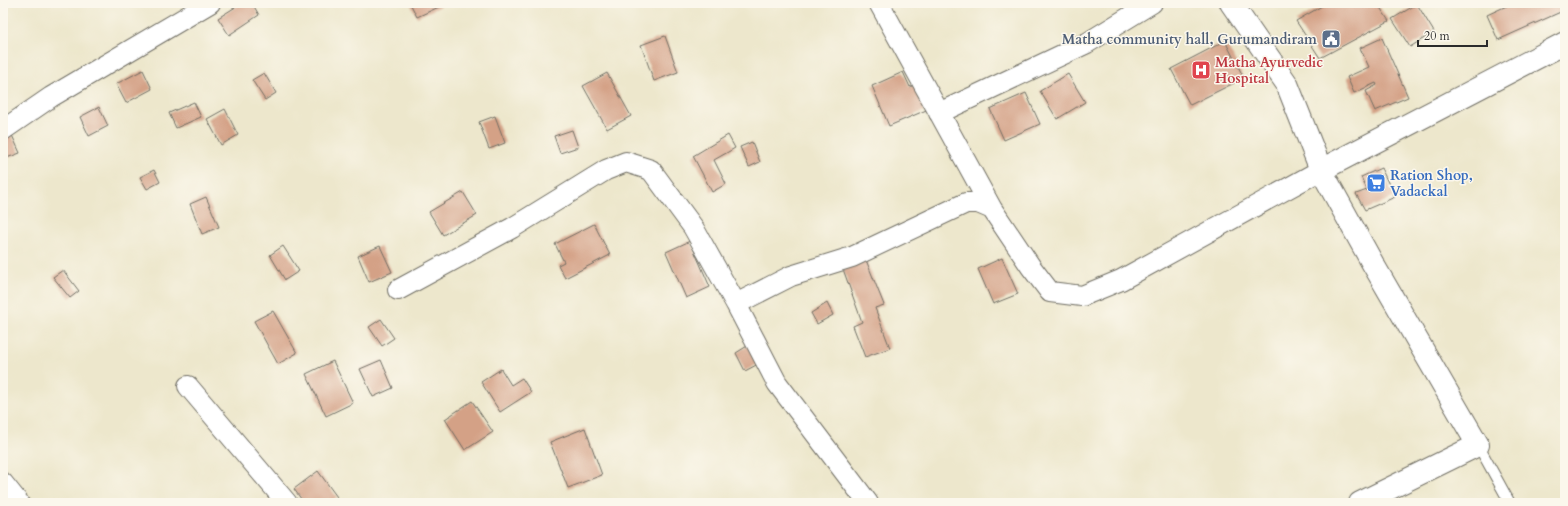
<svg xmlns="http://www.w3.org/2000/svg" width="1568" height="506" viewBox="0 0 1568 506" font-family="Cardo,serif">
<style>
.building{fill:#d4a186}
.lines{fill:none;stroke-linecap:round;stroke-linejoin:round}
.lane-casing{stroke:#6f6d63;stroke-width:12}
.street-casing{stroke:#6f6d63;stroke-width:22}
.secondary-casing{stroke:#6f6d63;stroke-width:24}
.lane{stroke:#fff;stroke-width:10}
.street{stroke:#fff;stroke-width:20}
.secondary{stroke:#fff;stroke-width:22}
.labels{text-anchor:middle;stroke-width:3;stroke-linejoin:round;paint-order:stroke}
.service-label{font-size:14px;font-weight:bold;fill:#4e5e75;stroke:#fbf7ec;text-anchor:end}
.health-label{font-size:14px;font-weight:bold;fill:#be3a42;stroke:#fbf7ec;text-anchor:start}
.shop-label{font-size:14px;font-weight:bold;fill:#366cbe;stroke:#fbf7ec;text-anchor:start}
</style>
<rect width="100%" height="100%" fill="#fbf7ec"/>
<filter id="ink" filterUnits="userSpaceOnUse"><feTurbulence type="fractalNoise" baseFrequency=".025" numOctaves="2"/><feDisplacementMap in="SourceGraphic" scale="8" xChannelSelector="R" yChannelSelector="G"/><feConvolveMatrix kernelMatrix="1 2 1 2 8 2 1 2 1" color-interpolation-filters="sRGB"/></filter>
<filter id="wash" filterUnits="userSpaceOnUse"><feTurbulence type="fractalNoise" baseFrequency=".012" numOctaves="4" result="noise"/><feDisplacementMap in="SourceGraphic" scale="16" xChannelSelector="R" yChannelSelector="G"/><feGaussianBlur stdDeviation="0.9" result="paint"/><feColorMatrix in="noise" values="0 0 0 0 0 0 0 0 0 0 0 0 0 0 0 0 0 1.4 0 .05"/><feComposite in="paint" operator="in"/></filter>
<g filter="url(#wash)">
<rect width="100%" height="100%" fill="#ede7cc"/>
<g id="blocks">
<path class="building" d="M 242,3 L 252,3 L 259,15 L 229,35 L 218,18 Z
M 410,3 L 440,3 L 441,6 L 417,17 Z
M 1327,3 L 1377,3 L 1389,21 L 1320,58 L 1296,21 Z
M 1513,3 L 1565,3 L 1565,10 L 1498,40 L 1487,15 Z
M 1417,4 L 1434,32 L 1410,47 L 1392,19 Z
M 665,36 L 678,72 L 654,81 L 641,45 Z
M 1382,38 L 1408,97 L 1375,111 L 1366,91 L 1377,85 L 1376,83 L 1354,93 L 1347,77 L 1369,67 L 1360,48 Z
M 1225,41 L 1244,78 L 1190,105 L 1171,69 Z
M 143,70 L 152,89 L 126,103 L 116,84 Z
M 903,72 L 910,87 L 919,82 L 931,108 L 889,126 L 872,86 Z
M 264,73 L 276,93 L 265,100 L 252,80 Z
M 607,73 L 631,116 L 607,129 L 583,86 Z
M 1068,74 L 1085,102 L 1057,119 L 1040,91 Z
M 1026,93 L 1040,124 L 1004,140 L 990,109 Z
M 194,102 L 201,117 L 176,128 L 169,113 Z
M 99,107 L 108,126 L 89,136 L 80,117 Z
M 225,109 L 238,135 L 221,145 L 207,119 Z
M 495,116 L 505,143 L 489,149 L 479,122 Z
M 572,130 L 578,147 L 560,153 L 554,136 Z
M 11,133 L 20,153 L 4,159 L 3,136 Z
M 728,135 L 735,148 L 714,160 L 726,184 L 712,192 L 693,156 Z
M 752,142 L 760,162 L 749,167 L 740,147 Z
M 1381,168 L 1395,197 L 1365,210 L 1356,194 L 1367,190 L 1361,177 Z
M 154,170 L 160,182 L 147,189 L 140,177 Z
M 463,192 L 477,215 L 443,235 L 429,212 Z
M 206,197 L 219,227 L 202,234 L 190,204 Z
M 594,224 L 610,255 L 565,278 L 558,265 L 564,262 L 555,244 Z
M 690,241 L 710,287 L 686,298 L 666,252 Z
M 283,246 L 299,271 L 285,280 L 270,255 Z
M 380,246 L 392,272 L 369,282 L 358,256 Z
M 1002,258 L 1018,294 L 993,304 L 978,269 Z
M 866,260 L 884,305 L 875,308 L 890,348 L 865,357 L 853,326 L 862,322 L 843,269 Z
M 63,270 L 79,291 L 70,298 L 53,277 Z
M 827,303 L 833,315 L 817,324 L 811,313 Z
M 273,311 L 297,353 L 278,364 L 254,321 Z
M 381,319 L 394,338 L 382,346 L 369,327 Z
M 752,343 L 762,362 L 745,371 L 736,353 Z
M 381,360 L 393,388 L 373,397 L 360,369 Z
M 333,361 L 353,403 L 326,416 L 306,374 Z
M 501,369 L 511,385 L 522,378 L 531,392 L 500,412 L 481,382 Z
M 472,401 L 493,432 L 465,450 L 445,419 Z
M 585,428 L 602,475 L 568,488 L 550,442 Z
M 318,471 L 337,497 L 329,503 L 304,503 L 294,489 Z"/>
</g>
</g>
<g filter="url(#ink)">
<use href="#blocks" fill-opacity="0" stroke="#6f6d63" stroke-width="1"/>
<g class="lines">
<defs>
<path id="lane" d="M 1478,445 L 1510,503"/>
<path id="street" d="M 879,3 L 992,209
M 939,113 L 1087,43 L 1152,3
M 3,130 L 51,97 L 210,3
M 398,290 L 512,228 L 606,170 L 626,162 L 651,170 L 693,227 L 736,304 L 791,276 L 852,257 L 966,203 L 978,203 L 992,209 L 1031,267 L 1050,292 L 1082,296 L 1121,280 L 1321,170
M 736,304 L 777,383 L 868,503
M 188,386 L 287,503
M 3,483 L 19,503"/>
<path id="secondary" d="M 1231,3 L 1287,84 L 1321,170 L 1373,264 L 1478,445 L 1360,503
M 1321,170 L 1565,43"/>
</defs>
<use href="#lane" class="lane-casing"/>
<use href="#street" class="street-casing"/>
<use href="#secondary" class="secondary-casing"/>
<use href="#lane" class="lane"/>
<use href="#street" class="street"/>
<use href="#secondary" class="secondary"/>
</g>
</g>
<defs>
<symbol id="civic-square" viewBox="-11 -11 22 22"><rect x="-9" y="-9" width="18" height="18" rx="4" fill="#5c6f8a" stroke="#fbf7ec"/><path d="M-.6-6.5H3V-4.5H.6V-3L4-1V1h2V6H-6V1h2V-1L-.6-3ZM-1.2 2.5V6h2.4V2.5Z" fill="#fff"/></symbol>
<symbol id="hospital-square" viewBox="-11 -11 22 22"><rect x="-9" y="-9" width="18" height="18" rx="4" fill="#e0444e" stroke="#fbf7ec"/><path d="M-5-5h3v3.5h4V-5h3V5h-3V1.5h-4V5h-3Z" fill="#fff"/></symbol>
<symbol id="supermarket-square" viewBox="-11 -11 22 22"><rect x="-9" y="-9" width="18" height="18" rx="4" fill="#3f7fe0" stroke="#fbf7ec"/><path d="M-6-5.5h2.5l.6 2H6L4.5 2H-2.5L-4.4-4H-6ZM-1.5 3.2a1.3 1.3 0 1 0 .1 0ZM3 3.2a1.3 1.3 0 1 0 .1 0Z" fill="#fff"/></symbol>
</defs>
<g fill-rule="evenodd">
<use href="#civic-square" x="1320" y="28" width="22" height="22"/>
<use href="#hospital-square" x="1190" y="59" width="22" height="22"/>
<use href="#supermarket-square" x="1365" y="172" width="22" height="22"/>
</g>
<g class="labels">
<g class="service-label">
<text x="1317" y="44">Matha community hall, Gurumandiram</text>
</g>
<g class="health-label">
<text x="1215" y="67">Matha Ayurvedic<tspan x="1215" dy="16">Hospital</tspan></text>
</g>
<g class="shop-label">
<text x="1390" y="180">Ration Shop,<tspan x="1390" dy="16">Vadackal</tspan></text>
</g>
</g>
<rect width="1568" height="506" fill="none" stroke="#fbf7ec" stroke-width="16"/>
<path d="M1418 40v6h69v-6" fill="none" stroke="#2b2b2b" stroke-width="2"/>
<text x="1424" y="40" font-size="12" fill="#2b2b2b" stroke="#fbf7ec" stroke-width="3" paint-order="stroke">20 m</text>
</svg>
